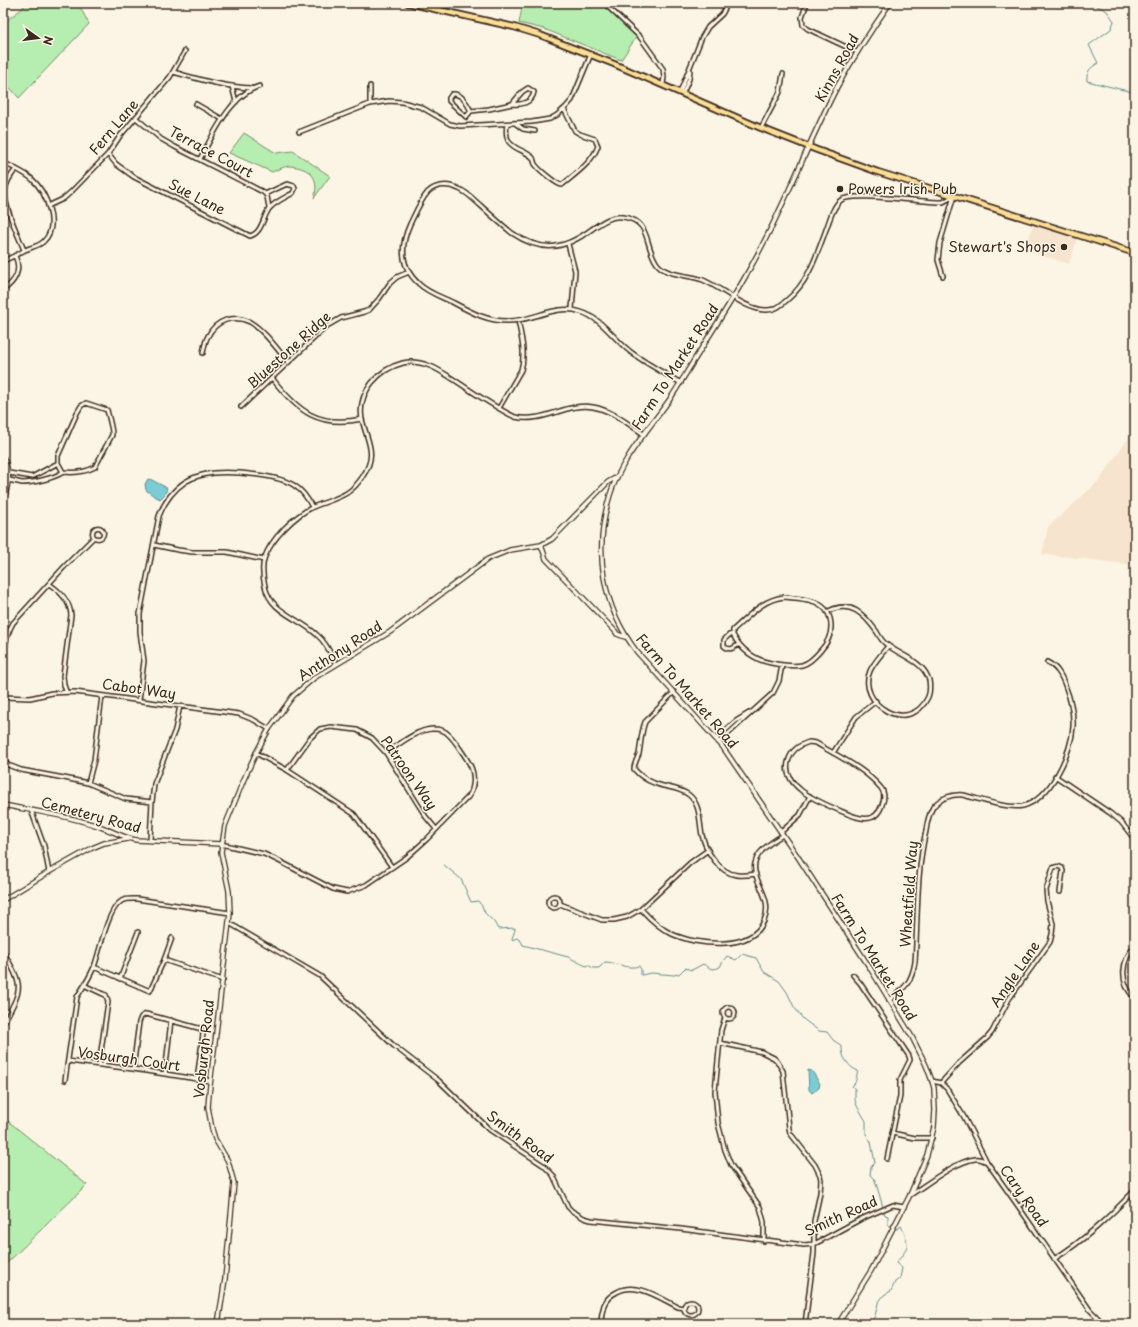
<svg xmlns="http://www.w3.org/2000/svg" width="1138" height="1327" viewBox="0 0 1138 1327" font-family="'Playpen Sans',sans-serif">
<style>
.built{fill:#f6e4ce}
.green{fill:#b6edb0;stroke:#788c67}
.water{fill:#7bccd5;stroke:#618b8c}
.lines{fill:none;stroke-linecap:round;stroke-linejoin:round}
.stream{stroke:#618b8c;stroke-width:1}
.minor-casing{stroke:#3b2a1e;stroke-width:6}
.tertiary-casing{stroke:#3b2a1e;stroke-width:6}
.primary-casing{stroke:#3b2a1e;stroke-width:8}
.minor{stroke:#fcf5e5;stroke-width:3}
.tertiary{stroke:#fcf5e5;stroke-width:3.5}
.primary{stroke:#fcde96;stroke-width:4.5}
.poi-dot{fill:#3b2a1e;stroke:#fcf5e5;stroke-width:1.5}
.labels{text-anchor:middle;stroke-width:3;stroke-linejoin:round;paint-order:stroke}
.street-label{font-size:14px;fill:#3b2a1e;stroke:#fcf5e5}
.poi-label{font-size:14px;fill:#3b2a1e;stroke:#fcf5e5;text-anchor:start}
</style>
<rect width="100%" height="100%" fill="#fcf5e5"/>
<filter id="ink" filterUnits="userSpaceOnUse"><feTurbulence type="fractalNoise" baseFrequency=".025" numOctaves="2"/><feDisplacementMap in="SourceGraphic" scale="8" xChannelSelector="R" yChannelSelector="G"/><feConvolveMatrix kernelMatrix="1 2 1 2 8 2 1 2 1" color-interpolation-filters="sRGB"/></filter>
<g filter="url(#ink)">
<path class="built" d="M 1035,220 L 1079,233 L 1069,264 L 1025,250 Z
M 1135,428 L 1135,565 L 1042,554 L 1048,527 L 1099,481 Z"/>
<path class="green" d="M 25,3 L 76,3 L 81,9 L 89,24 L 19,98 L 3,80 L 3,23 L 23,8 Z
M 523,3 L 600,3 L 637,36 L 621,60 L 544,29 L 519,23 Z
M 244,133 L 276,153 L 293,151 L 330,176 L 314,198 C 320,178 311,168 290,166 C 285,166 277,170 272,172 L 229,153 Z
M 3,1117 L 87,1185 L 3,1267 Z"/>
<path class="water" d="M 148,479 L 152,480 L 167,488 C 166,493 164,496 160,499 L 154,496 L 146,490 L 145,484 Z
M 808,1070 L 812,1071 L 820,1084 L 819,1088 L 812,1093 L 809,1090 Z"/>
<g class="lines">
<path class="stream" d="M 1092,3 L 1107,11 L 1114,21 L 1111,29 L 1089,45 L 1098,63 C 1090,68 1086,72 1087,81 L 1132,92 L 1135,96
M 444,865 L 461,879 L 471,902 L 478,901 L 482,906 L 485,913 L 494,922 L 498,929 L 515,928 C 515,933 512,936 512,940 L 517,938 L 521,941 L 523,945 L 568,957 L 586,966 L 588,965 L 593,968 L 599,968 L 605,962 C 616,962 628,970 639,966 L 641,969 L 641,975 L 651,973 L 674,975 L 679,974 L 685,968 L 692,970 L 703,964 C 710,968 712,971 720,967 L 723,961 L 727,956 L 736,960 L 742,954 L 756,958 L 764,972 L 779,981 L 787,992 L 794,1007 L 803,1019 L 819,1031 L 827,1032 L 833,1040 L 842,1046 C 841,1056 848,1067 858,1071 C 856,1076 857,1083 852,1086 L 855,1089 L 855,1100 L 857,1106 L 866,1121 L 866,1134 L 871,1142 L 875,1163 L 871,1167 L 870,1175 L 875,1180 L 883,1207
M 884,1212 L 885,1215 L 888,1216 L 888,1225 L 891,1226
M 870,1324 L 875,1316 L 878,1303 L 884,1295 L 891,1291 L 895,1282 L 900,1278 L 902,1268 L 896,1263 C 909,1248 910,1244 901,1226 L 897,1229 L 896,1229"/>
<defs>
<path id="minor" d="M 229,3 L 240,4 L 251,3
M 604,3 L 640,37 L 663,69 L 664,77 L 663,84
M 807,3 L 802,17 L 803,25 L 808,29 L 857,52
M 173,72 C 199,79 224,87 251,88
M 232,86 L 236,102
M 528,88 L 534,92 C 532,103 521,105 512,104 L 522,92 Z
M 680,92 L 702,37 L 708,27 L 722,14 L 728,3
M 683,93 L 689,79 L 690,70
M 452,94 C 462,93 467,104 471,111 L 466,117 L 449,101 L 449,98 Z
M 196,104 L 222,119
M 370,104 L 370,86
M 471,111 L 489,109 L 512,104
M 136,118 L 161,139 L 175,147 L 263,192 L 267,196 L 269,208
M 515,123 L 523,129 L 535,131
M 507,124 C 506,130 506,137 509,142 C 515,150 527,151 533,158 C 534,160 534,162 535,164 C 538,169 557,185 562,185 C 575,174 592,163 598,146 L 595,139 L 580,134 L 575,131 L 564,109
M 761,128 L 780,92 L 783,74
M 299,132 L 370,104 L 389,101 L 402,102 L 421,107 L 450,124 L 460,126 L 532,122 L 550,119 L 557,115 L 566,107 L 572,100 L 591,54
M 108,154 L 116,164 L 134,177 L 250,236 C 262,233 263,217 269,209 C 274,202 286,197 293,193 L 295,189 L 294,186 L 287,184 L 265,194
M 200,159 C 213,135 231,94 260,86
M 3,162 C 13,168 24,172 32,179 C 46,192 60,225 44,241 C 40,246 31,247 25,250 C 18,254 11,258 3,261
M 16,169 C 11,175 6,183 5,191 C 3,205 19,237 24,250
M 48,206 L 63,199 L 71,192 L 108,154 L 120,136 L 170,77 L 185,51
M 568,244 L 575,271 L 572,309
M 943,276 L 938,260 L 940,243 L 954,196
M 3,290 C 15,282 22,270 15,256
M 203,353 C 204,348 205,341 208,336 C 216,320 234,314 250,322 C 264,330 278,350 288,362
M 272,378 C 298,412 319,428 362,419
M 681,383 C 664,373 647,364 632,353 C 614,340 603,319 581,312 C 556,303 532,322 507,321 C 487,321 471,312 454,303 C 442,297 428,293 419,284 C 400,267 400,246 410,224 C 415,214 420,201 428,192 C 436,184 449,184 459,189 C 467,192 474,200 480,205 C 491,215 501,224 512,233 C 542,253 564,250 592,229 C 601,223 611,215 623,217 C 651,221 644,243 656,262 C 665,277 689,274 703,280 C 722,288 744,309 765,310 C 774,311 780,306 787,300 C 809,282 817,254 827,227 C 830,219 833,206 841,200 C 853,191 924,203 943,202 L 954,196
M 86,403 L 107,410 C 108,414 113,432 112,435 L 95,467 C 86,472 73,473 63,472 L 58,463 L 58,456 L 77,413 L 81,406 Z
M 241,407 L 327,326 L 341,318 L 364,312 L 369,310 L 379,299 L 390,283 L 397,277 L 409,272
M 499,408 L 521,370 C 526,353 521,336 518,320
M 9,473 L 32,477 L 58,463
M 9,480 C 13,481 18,482 22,483 C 32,483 55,478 63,472
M92.5 533a5.5 5.5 0 1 1 11 0a5.5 5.5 0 1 1-11 0Z
M 154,545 L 178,550 L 192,552 L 227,552 L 264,560
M 49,584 C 60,591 70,602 71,615 L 63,676 L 64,685 L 66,691
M 784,597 C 793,598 803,598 812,601 C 835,608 836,634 821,650 C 816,656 810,663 802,665 C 792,667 781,665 771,663 C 755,660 741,650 733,635 L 733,630 C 749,616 763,599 784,597 Z
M 827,612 C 850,599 864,614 877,632 C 879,636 882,641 886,644 C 900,656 923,660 929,680 C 930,686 930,692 928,697 C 909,737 856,703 870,671 C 874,662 882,654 888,646
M 733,634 L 729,635 L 724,640 L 724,646 C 730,652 735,647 739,644
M 336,664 C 330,653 326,642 316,634 C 299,618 270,612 265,586 C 263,578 262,567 264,559 C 271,539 294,516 313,507 C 334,498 349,498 363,476 C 378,453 367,442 362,419 C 357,392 379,369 403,363 C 411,361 422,363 430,366 C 438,369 445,374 453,379 C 473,392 494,407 515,417 C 542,424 567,402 593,407 C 612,410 629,425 644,434
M 3,674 C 4,657 4,638 13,623 L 65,566 L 94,537
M 674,692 L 645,722 C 641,732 641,743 639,754 C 637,759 634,764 634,769 C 639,775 646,780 654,783 C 665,788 679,787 689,795 C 701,805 699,821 702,835 C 706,851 719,873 737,875 C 743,876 749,875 756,874
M 3,697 L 30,698 L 52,693 L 75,692 L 239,714 L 254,720 L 269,729
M 139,700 L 144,661 L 140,632 L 140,614 L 159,516 C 164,503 173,490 185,482 C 193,477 204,474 214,473 C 232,471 280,475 295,486 C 303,491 308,499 312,507
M 716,739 L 736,721 L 749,713
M 719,742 L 773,693 L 779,681 L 782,665
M 809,742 L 816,743 C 839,757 863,767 881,788 C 885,793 884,800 882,805 C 874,829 851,815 836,809 C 817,801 779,785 789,759 C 792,750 799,745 809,742 Z
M 256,753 L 287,770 L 354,814 L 392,867
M 833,753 L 856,717 L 876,701
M 3,759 L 8,765 L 21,770 L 64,778 L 88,783 L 126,799 L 152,802
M 287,770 L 310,738 L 320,729 L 331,727 L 357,730 L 372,738 L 386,753 L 426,817 L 436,829
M 1055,776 L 1110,813 L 1121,822 L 1135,840
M 88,783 L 94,760 L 102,696
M 31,810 L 44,846 L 49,872
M 781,832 L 800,815 L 810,796
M 150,840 L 152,802 L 154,784 L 175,730 L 180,706
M 221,844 L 264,854 L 277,860 L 333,889 L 347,892 L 366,885 L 407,857 L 427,839 L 469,796 C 474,788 475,776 471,767 C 468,760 454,739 448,734 C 445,731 439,729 434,729 C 419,728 398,745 386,753
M548 902a6 6 0 1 1 12 0a6 6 0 1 1-12 0Z
M 560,904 L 602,920 L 614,920 L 627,917 L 641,909 L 690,863 L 708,850
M 641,909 C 650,919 659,928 672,934 C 696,945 751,952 764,921 C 779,886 723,869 783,835
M 229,923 L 320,976 L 394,1046 L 438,1080 L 490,1130 L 543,1165 L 553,1175 L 568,1207 L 572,1211 L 584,1218 L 591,1220 L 681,1229 L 804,1245 L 814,1244 L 822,1240 L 861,1219 L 893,1205 L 904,1207
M 1135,946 C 1121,960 1119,984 1135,998
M 3,951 C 24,988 23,987 3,1024
M 164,960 L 223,980
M 94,967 L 150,991 L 164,960 L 172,938
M 853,975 L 860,983 L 909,1056 L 910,1060 L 900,1080 L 900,1096 L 887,1159
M 120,979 L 138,932
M 86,986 L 103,994 L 106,995 L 108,1002 L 99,1065
M 889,1000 C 905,988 912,982 915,962 C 918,919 916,872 926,831 C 927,823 929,814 933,807 C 940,798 952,794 963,795 C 980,799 1006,809 1023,806 C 1051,799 1071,753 1073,727 C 1074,713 1070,698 1065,685 C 1061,675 1057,667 1047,662
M723 1013a6 6 0 1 1 12 0a6 6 0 1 1-12 0Z
M 725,1018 L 721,1030 L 715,1091 L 718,1123 L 725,1150 L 731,1165 L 760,1207 L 764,1222 L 764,1241
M 720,1043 L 762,1052 L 774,1058 L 777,1061 L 783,1071 L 789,1128 L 790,1133 L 815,1165 L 820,1175 L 821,1180 L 820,1193 L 814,1221 L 814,1253 L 805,1324
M 68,1061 L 133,1069 L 210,1081
M 133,1069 L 139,1022 L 141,1017 L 146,1014 L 202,1029 L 203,1034 L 197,1080
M 165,1074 L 171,1020
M 65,1080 L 77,997 C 84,986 89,979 94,967 C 100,951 107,913 119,903 C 124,898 130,899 137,899 L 230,913
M 932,1081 L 941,1083 L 947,1089 L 964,1117 L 987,1162 L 1018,1206 L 1090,1310 L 1104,1324
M 941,1083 L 959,1063 L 987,1038 L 992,1032 L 1009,999 L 1050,942 L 1052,934 L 1053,924 L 1047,901 L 1046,890 L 1053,868 C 1056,866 1059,866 1062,868 L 1063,871 L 1060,892
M 892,1133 L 915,1138 L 932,1138
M 910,1195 C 926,1185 956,1161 975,1159 C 979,1158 983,1160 987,1162
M 1018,1206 L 1028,1201
M 1054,1259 C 1085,1240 1110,1216 1135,1190
M684 1308a7 7 0 1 1 14 0a7 7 0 1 1-14 0Z
M 601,1324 C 601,1318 602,1311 604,1305 C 606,1300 611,1295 617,1292 C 636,1281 660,1298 678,1307 L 684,1308"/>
<path id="tertiary" d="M 3,457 C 12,475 8,485 3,503
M 541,545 L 546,559 L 615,631 L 617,634 L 625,637
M 3,805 C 34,811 65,815 95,825 C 109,829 121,837 136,840 L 221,844
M 3,900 L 49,872 L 92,848 L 104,843 L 128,839
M 218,1324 L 225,1279 L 234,1183 L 228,1161 L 215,1139 L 212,1129 L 208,1107 L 209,1094 L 230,913 L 229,891 L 221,852 L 225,826 L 244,779 L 256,753 L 269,729 L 293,696 L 314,678 L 390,632 L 488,559 L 510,550 L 541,545 L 552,539 L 608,482 L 617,477
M 838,1324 L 872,1269 L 910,1195 L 927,1155 L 934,1127 L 935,1110 L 934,1088 L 932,1081 L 926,1065 L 912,1037 L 870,968 L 796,854 L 722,746 L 637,652 C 602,606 593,551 610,495 C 621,459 649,429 670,399 C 682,381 692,363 703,346 C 719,320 735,296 749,270 C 783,211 806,147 837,87 C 853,58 871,30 890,3"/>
<path id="primary" d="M 408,3 L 514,27 L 540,35 L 614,64 L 761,128 L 817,150 L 878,172 L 1135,253"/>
</defs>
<use href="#minor" class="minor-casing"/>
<use href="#tertiary" class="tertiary-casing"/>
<use href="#primary" class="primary-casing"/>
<use href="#minor" class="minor"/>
<use href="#tertiary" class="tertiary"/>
<use href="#primary" class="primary"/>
</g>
</g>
<g class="poi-dot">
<circle cx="840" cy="189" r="4"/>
<circle cx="1064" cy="247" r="4"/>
</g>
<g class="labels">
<g class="street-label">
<text transform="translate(837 68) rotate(-61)" y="5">Kinns Road</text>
<text transform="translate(114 127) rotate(-50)" y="5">Fern Lane</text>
<text transform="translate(211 152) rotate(28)" y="5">Terrace Court</text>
<text transform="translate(197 197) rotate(27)" y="5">Sue Lane</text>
<text transform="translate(289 350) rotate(-42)" y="5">Bluestone Ridge</text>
<text transform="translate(675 367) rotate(-57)" y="5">Farm To Market Road</text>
<text transform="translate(340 651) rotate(-33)" y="5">Anthony Road</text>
<text transform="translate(139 689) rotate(8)" y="5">Cabot Way</text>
<text transform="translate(687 691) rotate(49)" y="5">Farm To Market Road</text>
<text transform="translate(409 773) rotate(55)" y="5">Patroon Way</text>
<text transform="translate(91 815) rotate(15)" y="5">Cemetery Road</text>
<text transform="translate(909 894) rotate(-86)" y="5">Wheatfield Way</text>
<text transform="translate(874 957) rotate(58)" y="5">Farm To Market Road</text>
<text transform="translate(1015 974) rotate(-56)" y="5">Angle Lane</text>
<text transform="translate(204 1049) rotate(-84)" y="5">Vosburgh Road</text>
<text transform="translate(129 1059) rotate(8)" y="5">Vosburgh Court</text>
<text transform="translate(520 1137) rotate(36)" y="5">Smith Road</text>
<text transform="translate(1024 1196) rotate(55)" y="5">Cary Road</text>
<text transform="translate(841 1216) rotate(-24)" y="5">Smith Road</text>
</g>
<g class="poi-label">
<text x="848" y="194">Powers Irish Pub</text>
<text x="1056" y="252" text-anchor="end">Stewart's Shops</text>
</g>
</g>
<rect width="1138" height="1327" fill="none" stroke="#fcf5e5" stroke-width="16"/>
<rect x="8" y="8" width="1122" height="1311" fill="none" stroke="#3b2a1e" stroke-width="1.5" filter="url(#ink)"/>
<g transform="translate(38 38) rotate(104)" stroke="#fcf5e5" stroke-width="3" paint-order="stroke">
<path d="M0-3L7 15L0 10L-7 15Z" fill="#3b2a1e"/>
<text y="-6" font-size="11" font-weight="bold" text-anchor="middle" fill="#3b2a1e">N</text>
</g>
</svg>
